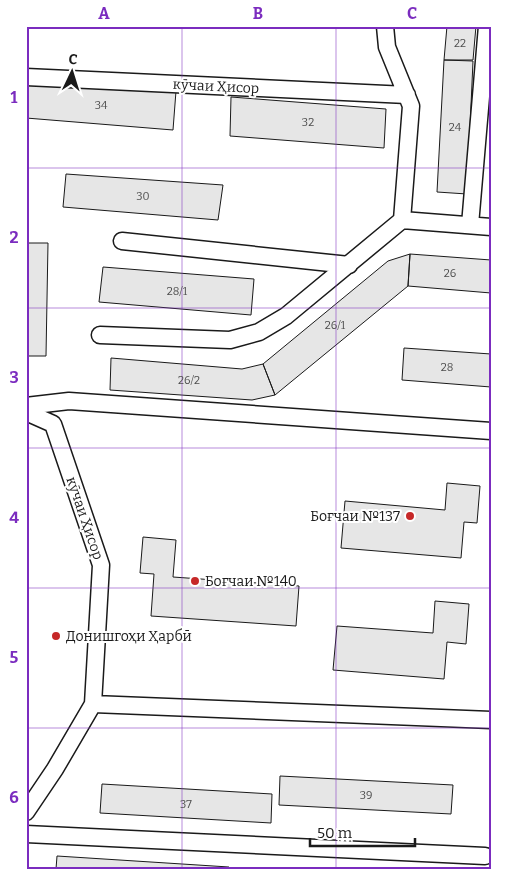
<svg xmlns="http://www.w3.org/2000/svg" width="517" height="895" viewBox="0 0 517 895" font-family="Bitter,serif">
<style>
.building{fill:#e6e6e6;stroke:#1a1a1a}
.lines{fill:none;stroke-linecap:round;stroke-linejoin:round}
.minor-casing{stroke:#1a1a1a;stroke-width:19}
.minor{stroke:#fff;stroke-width:16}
.grid{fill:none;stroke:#7b2cbf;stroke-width:1;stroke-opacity:0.55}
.poi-dot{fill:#c62828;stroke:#fff;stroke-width:2}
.labels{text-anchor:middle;stroke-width:4;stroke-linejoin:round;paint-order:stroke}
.number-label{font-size:11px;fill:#4d4d4d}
.street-label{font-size:14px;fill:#1a1a1a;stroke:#fff}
.poi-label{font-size:14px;fill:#1a1a1a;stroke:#fff;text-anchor:start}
.neatline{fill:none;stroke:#7b2cbf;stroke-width:2}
.grid-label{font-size:16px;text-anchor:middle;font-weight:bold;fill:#7b2cbf}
</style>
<rect width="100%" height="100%" fill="#fff"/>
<path class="building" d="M 447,26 L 476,26 L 473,60 L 444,60 Z
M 444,60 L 473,61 L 467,194 L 437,192 Z
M 27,81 L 176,91 L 173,130 L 26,118 Z
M 231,97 L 386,109 L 384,148 L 230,136 Z
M 66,174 L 223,185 L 218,220 L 63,207 Z
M 26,243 L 48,243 L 46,356 L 26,356 Z
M 410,254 L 491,260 L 491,293 L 408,286 Z
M 410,254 L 408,286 L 275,395 L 263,364 L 388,261 Z
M 103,267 L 254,279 L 251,315 L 99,302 Z
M 404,348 L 491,354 L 491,387 L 402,380 Z
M 111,358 L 242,369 L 263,364 L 275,395 L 252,400 L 110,390 Z
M 447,483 L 480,486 L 477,523 L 464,522 L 461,558 L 341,548 L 345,501 L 445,510 Z
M 143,537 L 176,540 L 173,577 L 299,586 L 296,626 L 151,616 L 154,574 L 140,573 Z
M 435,601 L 469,604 L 466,644 L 447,642 L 444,679 L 333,670 L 337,626 L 433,633 Z
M 280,776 L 453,785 L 451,814 L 279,805 Z
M 102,784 L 272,794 L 271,823 L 100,813 Z
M 57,856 L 229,867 L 229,869 L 56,869 Z"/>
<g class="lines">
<defs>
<path id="minor" d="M 26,77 L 407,95
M 402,220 L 491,227
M 470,225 L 487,26
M 122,241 L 349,265
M 100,335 L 230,340 L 259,332 L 286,316 L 402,220 L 411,106 L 387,47 L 385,26
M 26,406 L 69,401 L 491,431
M 26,412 L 53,424 L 101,565 L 93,704 L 55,769 L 26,812
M 93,704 L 491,720
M 26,834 L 485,856"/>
</defs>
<use href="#minor" class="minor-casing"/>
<use href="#minor" class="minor"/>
</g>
<path class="grid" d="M 182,26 L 182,869M 336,26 L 336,869M 26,168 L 491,168M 26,308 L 491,308M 26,448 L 491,448M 26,588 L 491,588M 26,728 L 491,728"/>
<g class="poi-dot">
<circle cx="410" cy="516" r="5"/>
<circle cx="195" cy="581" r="5"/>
<circle cx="56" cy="636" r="5"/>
</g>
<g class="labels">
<g class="number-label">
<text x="460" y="47">22</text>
<text x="101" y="109">34</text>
<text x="308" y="126">32</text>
<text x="455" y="131">24</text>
<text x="143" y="200">30</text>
<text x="450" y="277">26</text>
<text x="177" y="295">28/1</text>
<text x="335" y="329">26/1</text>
<text x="447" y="371">28</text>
<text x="189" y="384">26/2</text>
<text x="366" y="799">39</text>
<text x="186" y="808">37</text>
</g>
<g class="street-label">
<text transform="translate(216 86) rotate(3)" y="5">кӯчаи Ҳисор</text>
<text transform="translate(85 518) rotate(71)" y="5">кӯчаи Ҳисор</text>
</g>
<g class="poi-label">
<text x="400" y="521" text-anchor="end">Боғчаи №137</text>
<text x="205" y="586">Боғчаи №140</text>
<text x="66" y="641">Донишгоҳи Ҳарбӣ</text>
</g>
</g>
<rect width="517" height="895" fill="none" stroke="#ffffff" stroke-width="55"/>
<g transform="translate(72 72) rotate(4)" stroke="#ffffff" stroke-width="4" paint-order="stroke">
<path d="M0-4L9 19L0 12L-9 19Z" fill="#1a1a1a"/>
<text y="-8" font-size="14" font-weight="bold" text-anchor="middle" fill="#1a1a1a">С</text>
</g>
<path d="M310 838v8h105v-8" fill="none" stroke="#1a1a1a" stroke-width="2.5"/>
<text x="317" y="838" font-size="15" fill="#1a1a1a" stroke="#ffffff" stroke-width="4" paint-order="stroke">50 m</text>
<rect x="28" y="28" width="462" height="840" class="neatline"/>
<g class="grid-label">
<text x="104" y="19">A</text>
<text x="258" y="19">B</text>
<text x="412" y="19">C</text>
<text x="14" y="103">1</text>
<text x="14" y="243">2</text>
<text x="14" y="383">3</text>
<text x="14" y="523">4</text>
<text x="14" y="663">5</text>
<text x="14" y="803">6</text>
</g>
</svg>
